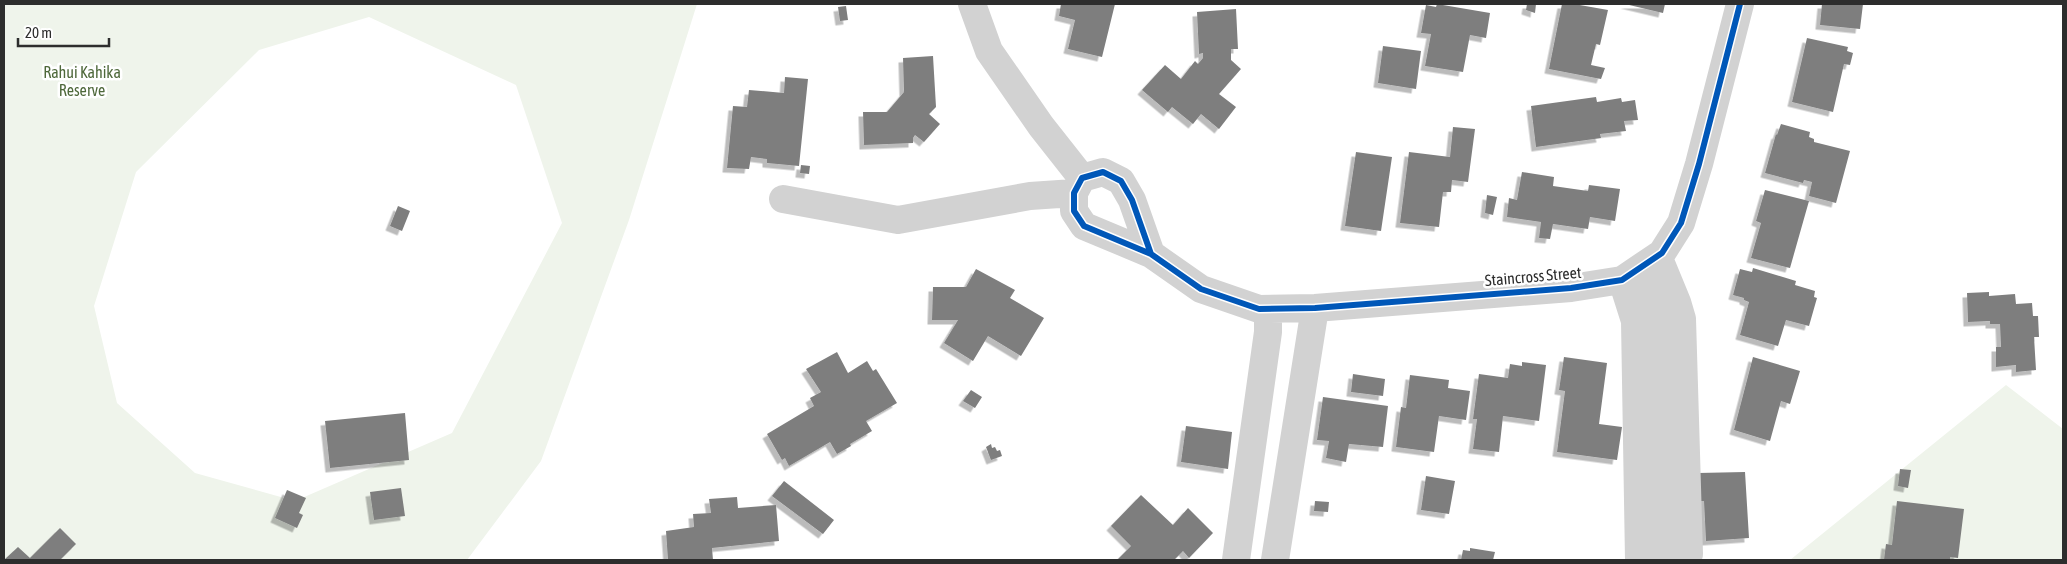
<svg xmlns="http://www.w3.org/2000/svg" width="2067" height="564" viewBox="0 0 2067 564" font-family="'Asap Condensed',sans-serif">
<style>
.green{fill:#eff4eb;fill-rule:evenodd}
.building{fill:#7e7e7e;filter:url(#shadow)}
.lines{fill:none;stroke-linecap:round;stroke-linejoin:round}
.minor{stroke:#d2d2d2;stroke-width:28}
.cycleway-casing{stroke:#fff;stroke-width:9}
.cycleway{stroke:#0057b8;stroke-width:6}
.labels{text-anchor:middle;stroke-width:5;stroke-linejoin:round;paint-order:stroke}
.park-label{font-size:16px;fill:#4e683a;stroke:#fff}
.street-label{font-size:16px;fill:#2d2d2d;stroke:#fff}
</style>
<defs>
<filter id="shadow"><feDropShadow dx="-4.5" dy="4.5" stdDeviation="0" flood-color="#0004"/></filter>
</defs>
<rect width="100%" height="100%" fill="#fff"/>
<path class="green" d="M 4,4 L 697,4 L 629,220 L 541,461 L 467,560 L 4,560 ZM 369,17 L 516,85 L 562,223 L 452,433 L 295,501 L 195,473 L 117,403 L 94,306 L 136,172 L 259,50 Z
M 2006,385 L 2063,429 L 2063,560 L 1790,560 Z"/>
<path class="building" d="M 1061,4 L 1115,4 L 1102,57 L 1068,49 L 1075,20 L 1059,16 Z
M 1437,4 L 1490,13 L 1486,38 L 1470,35 L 1463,72 L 1425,66 L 1431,34 L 1421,33 L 1426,5 L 1436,7 Z
M 1527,4 L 1536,4 L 1535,13 L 1526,10 Z
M 1562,4 L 1574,4 L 1608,10 L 1600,45 L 1596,44 L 1591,65 L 1605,68 L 1601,79 L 1549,69 Z
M 1625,4 L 1665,4 L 1663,13 Z
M 1822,4 L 1863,4 L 1860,29 L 1820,25 Z
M 846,6 L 848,20 L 840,21 L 838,7 Z
M 1236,9 L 1238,49 L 1231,49 L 1231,60 L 1241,69 L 1219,94 L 1236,107 L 1219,129 L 1201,114 L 1193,124 L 1172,107 L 1168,112 L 1142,90 L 1165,65 L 1181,79 L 1195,61 L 1198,64 L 1203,58 L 1203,53 L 1199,54 L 1197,12 Z
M 1807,38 L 1848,47 L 1847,51 L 1853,53 L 1850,65 L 1844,64 L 1833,112 L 1792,102 Z
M 1383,46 L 1421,51 L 1416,89 L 1378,83 Z
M 933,56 L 936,107 L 929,114 L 940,124 L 924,142 L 915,135 L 913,138 L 913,143 L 864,145 L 863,112 L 887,112 L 904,92 L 903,58 Z
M 785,77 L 808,79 L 799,166 L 767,163 L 767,159 L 751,157 L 749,169 L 727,168 L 733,106 L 747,107 L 749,90 L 784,93 Z
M 1596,97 L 1597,102 L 1621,98 L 1622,102 L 1635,100 L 1638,120 L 1624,121 L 1626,131 L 1600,134 L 1601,138 L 1536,147 L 1531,106 Z
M 1781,124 L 1810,132 L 1809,137 L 1814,139 L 1814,142 L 1850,151 L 1836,203 L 1809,196 L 1812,182 L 1804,180 L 1803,183 L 1765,173 L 1776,134 L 1777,135 Z
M 1453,127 L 1475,129 L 1468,182 L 1452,180 L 1451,192 L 1443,192 L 1439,227 L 1400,223 L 1409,152 L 1450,157 Z
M 1356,152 L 1392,157 L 1381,231 L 1345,226 Z
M 801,165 L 810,166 L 809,174 L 800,173 Z
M 1522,172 L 1554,177 L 1553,186 L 1588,191 L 1589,185 L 1620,189 L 1615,221 L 1590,217 L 1588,229 L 1553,224 L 1550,239 L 1539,238 L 1541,222 L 1507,217 L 1509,198 L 1517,200 Z
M 1765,190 L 1809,201 L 1790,268 L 1751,258 L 1761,223 L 1756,221 Z
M 1487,195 L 1497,197 L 1493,215 L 1485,213 Z
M 398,206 L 410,211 L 402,231 L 390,226 Z
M 1753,268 L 1796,281 L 1795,285 L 1815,291 L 1814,297 L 1817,298 L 1809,326 L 1786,320 L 1778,346 L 1740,335 L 1749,302 L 1744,300 L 1744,298 L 1733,295 L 1740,269 L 1752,272 Z
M 976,269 L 1015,290 L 1010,298 L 1044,318 L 1021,356 L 988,336 L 973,361 L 944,343 L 958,320 L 932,320 L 933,287 L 966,287 Z
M 1989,292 L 1989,296 L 2015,294 L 2016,304 L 2032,303 L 2033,316 L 2038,316 L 2039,337 L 2034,337 L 2036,370 L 2016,372 L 2016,365 L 1996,367 L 1996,347 L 2001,347 L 2000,324 L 1990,324 L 1990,321 L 1968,322 L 1967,293 Z
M 837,352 L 848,373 L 867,361 L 873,371 L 876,369 L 897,403 L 866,421 L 872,431 L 850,444 L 851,446 L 837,454 L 830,442 L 789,466 L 785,458 L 782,460 L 767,434 L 814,406 L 810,398 L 821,392 L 806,369 Z
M 1564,357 L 1607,363 L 1599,424 L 1622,427 L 1617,460 L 1557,452 L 1565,391 L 1559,390 Z
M 1753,357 L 1800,371 L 1790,404 L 1781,401 L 1770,441 L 1734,430 Z
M 1522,362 L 1546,365 L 1539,421 L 1503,416 L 1499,452 L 1473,449 L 1477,419 L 1473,419 L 1479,374 L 1508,378 L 1510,364 L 1522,366 Z
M 1353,374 L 1385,379 L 1383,396 L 1351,392 Z
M 1410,375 L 1449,380 L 1448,388 L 1470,391 L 1466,420 L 1439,416 L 1434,452 L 1396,447 L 1401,407 L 1406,408 Z
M 971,390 L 982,397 L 975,408 L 963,401 Z
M 1323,397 L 1388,406 L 1383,447 L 1349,444 L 1346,462 L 1326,458 L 1329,441 L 1317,440 Z
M 405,413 L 409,460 L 330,468 L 325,421 Z
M 1186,426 L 1232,432 L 1228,469 L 1181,462 Z
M 991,444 L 992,448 L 995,447 L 997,451 L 1000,450 L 1002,456 L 991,460 L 986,447 Z
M 1900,469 L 1911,470 L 1908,488 L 1898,486 Z
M 1745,472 L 1749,538 L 1706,541 L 1704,501 L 1699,501 L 1698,473 Z
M 1426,476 L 1455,481 L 1449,514 L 1421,510 Z
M 784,481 L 834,520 L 823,534 L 772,496 Z
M 401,488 L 405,516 L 374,520 L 370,492 Z
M 287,490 L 306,498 L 299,513 L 303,515 L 297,528 L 275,518 Z
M 1141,495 L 1173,525 L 1188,508 L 1213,533 L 1189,558 L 1183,551 L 1174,560 L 1117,560 L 1131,546 L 1111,526 Z
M 737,497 L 738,508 L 776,505 L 779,541 L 712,548 L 713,560 L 668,560 L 666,531 L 694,527 L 693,514 L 711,513 L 709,499 Z
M 1315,501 L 1329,502 L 1328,512 L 1314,511 Z
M 1897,501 L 1964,509 L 1958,558 L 1950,557 L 1950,560 L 1884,560 L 1886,544 L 1892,545 Z
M 60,528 L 76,544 L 60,560 L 4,560 L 18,547 L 30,558 Z
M 1470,548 L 1495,552 L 1493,560 L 1461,560 L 1463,550 L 1470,551 Z"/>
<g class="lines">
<path class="minor" d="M 972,4 L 989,51 L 1041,126 L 1082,178
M 783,199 L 898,220 L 1030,196 L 1074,193
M 1151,254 L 1132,200 L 1121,181 L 1103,172 L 1082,178 L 1074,193 L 1074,211 L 1084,226 L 1151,254 L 1201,289 L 1259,309 L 1315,308 L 1571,288 L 1622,280 L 1662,253 L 1681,223 L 1699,164 L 1740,4
M 1658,256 L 1677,302 L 1682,319 L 1689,554
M 1639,269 L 1658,316 L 1659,329 L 1663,560
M 1622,280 L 1635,321 L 1639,560
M 1236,560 L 1268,332 L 1268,309
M 1275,560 L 1315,308"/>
<defs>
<path id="cycleway" d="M 1151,254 L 1132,200 L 1121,181 L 1103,172 L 1082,178 L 1074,193 L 1074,211 L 1084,226 L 1151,254 L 1201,289 L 1259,309 L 1315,308 L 1571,288 L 1622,280 L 1662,253 L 1681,223 L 1699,164 L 1740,4"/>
</defs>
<use href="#cycleway" class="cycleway-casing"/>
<use href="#cycleway" class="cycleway"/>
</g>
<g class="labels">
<g class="park-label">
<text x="82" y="78">Rahui Kahika<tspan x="82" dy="18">Reserve</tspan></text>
</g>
<g class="street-label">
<text transform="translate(1533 276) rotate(-5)" y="6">Staincross Street</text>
</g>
</g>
<rect width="2067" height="564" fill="none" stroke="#2d2d2d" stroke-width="10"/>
<path d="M18 38v8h91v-8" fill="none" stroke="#2d2d2d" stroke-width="2.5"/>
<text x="25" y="38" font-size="15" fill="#2d2d2d" stroke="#ffffff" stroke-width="4" paint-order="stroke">20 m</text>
</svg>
